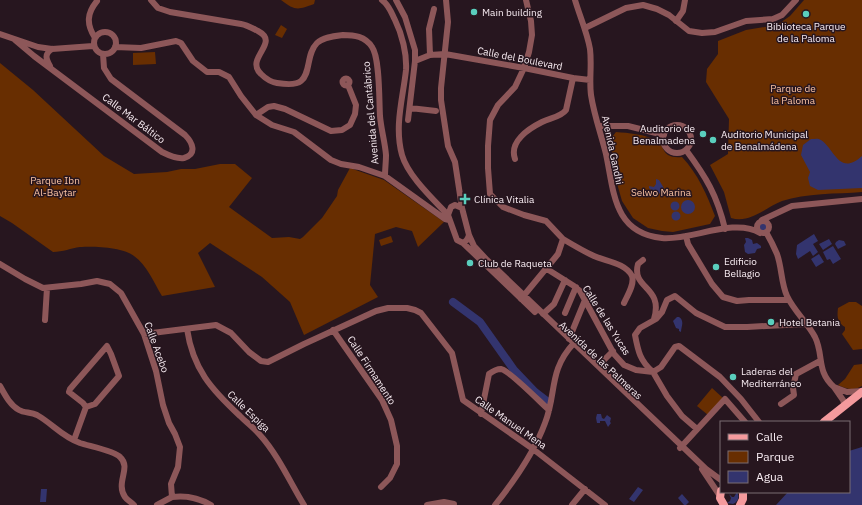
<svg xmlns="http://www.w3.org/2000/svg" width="862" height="505" viewBox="0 0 862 505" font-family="'IBM Plex Sans',sans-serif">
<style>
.green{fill:#682e01}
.water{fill:#33346e}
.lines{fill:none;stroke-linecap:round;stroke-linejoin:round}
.river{stroke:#33346e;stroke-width:8}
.minor{stroke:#8d5759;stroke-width:6}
.major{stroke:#f49a9d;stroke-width:8}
.poi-dot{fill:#5acebd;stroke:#27161f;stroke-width:1.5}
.labels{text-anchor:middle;stroke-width:3;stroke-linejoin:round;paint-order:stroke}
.poi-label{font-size:10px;fill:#f8ecf2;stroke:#27161f;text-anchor:start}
.street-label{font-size:10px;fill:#f8ecf2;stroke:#27161f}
.park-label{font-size:10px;fill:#fbc3a3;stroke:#27161f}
</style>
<rect width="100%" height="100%" fill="#27161f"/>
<path class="green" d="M 281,0 L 315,0 L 314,4 C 298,10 295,11 281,0 Z
M 804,0 L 862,0 L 862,192 C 837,194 806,193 782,201 C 766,207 750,224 731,218 L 724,192 L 710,165 L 728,154 L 729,119 L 706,82 L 707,69 L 718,54 L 718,41 L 746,30 L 777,25 L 790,16 Z
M 281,25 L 287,29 L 282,38 L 275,35 Z
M 155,52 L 156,64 L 133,65 L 133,53 Z
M 0,63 L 33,90 L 104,156 L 134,174 L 167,172 L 181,169 L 195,169 L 220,164 L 235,164 L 252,178 L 229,207 L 272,238 L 289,237 L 300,239 L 303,237 L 322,218 L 337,196 L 338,190 L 350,168 L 384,180 L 444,222 L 418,247 L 412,231 L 396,227 L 375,234 L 370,285 L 378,297 L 304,335 L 290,302 L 262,277 L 210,243 L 198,253 L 215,287 L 162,296 C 154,283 147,265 134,256 C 123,247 94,246 80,247 C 71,248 63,252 53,252 L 12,223 L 0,216 Z
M 616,132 C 629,133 643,134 655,140 C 666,145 660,159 682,157 C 698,174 707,195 715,216 L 710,224 L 673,232 L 662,231 L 648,228 L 633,218 L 622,201 L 616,180 L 614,160 L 609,141 Z
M 391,236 L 393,242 L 381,246 L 379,240 Z
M 849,302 L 856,302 L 862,306 L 862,349 L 853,350 L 842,334 L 845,330 L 845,327 C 837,322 837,316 838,308 Z
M 862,364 L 862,386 C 854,391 846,389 838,385 L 845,379 L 854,365 Z
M 712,388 L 723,398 L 708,415 L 697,406 Z"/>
<path class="water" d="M 811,139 C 815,139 818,138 821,140 C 834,148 839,177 862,156 L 862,188 L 818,190 L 810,186 L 808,178 L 810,172 L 801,155 L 803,145 Z
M 656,179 L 659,180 L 665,190 L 657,195 L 649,188 L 649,186 L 654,187 L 656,184 Z
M681 207a7 7 0 1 1 14 0a7 7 0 1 1-14 0Z
M670.5 206a4.5 4.5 0 1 1 9 0a4.5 4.5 0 1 1-9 0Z
M671.5 216a4.5 4.5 0 1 1 9 0a4.5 4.5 0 1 1-9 0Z
M758 227a5 5 0 1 1 10 0a5 5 0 1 1-10 0Z
M 814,234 L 818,241 L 813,244 L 818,252 L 813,256 L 810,251 L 798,259 L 796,254 L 797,245 Z
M 748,238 L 752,240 L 753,244 L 757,243 L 761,246 L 761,248 L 757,249 L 755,253 L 748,254 L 745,252 L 744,245 L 746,242 L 745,238 Z
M 829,239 L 832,244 L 823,250 L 819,244 Z
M 839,240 L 844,241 L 846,245 L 838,249 L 835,244 L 836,242 Z
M 833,246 L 841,259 L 833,264 L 830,259 L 827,260 L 823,252 Z
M 819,254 L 824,262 L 816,267 L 811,259 Z
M 677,317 L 679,317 C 685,321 681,327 681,332 L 679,331 L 679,329 L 676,328 L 673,321 Z
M 597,414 L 601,414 L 602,418 L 604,419 L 607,415 L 611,418 L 610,422 L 611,423 L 608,427 L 605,421 L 600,421 L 600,423 L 597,423 L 596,418 Z
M 862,447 L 862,505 L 776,505 L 788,492 L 849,492 L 849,451 Z
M 638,487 L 643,490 L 634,502 L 629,499 Z
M 41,489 L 47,489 L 46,502 L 40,502 Z
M 737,492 C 740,497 738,502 733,504 L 727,503 L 730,501 L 731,498 L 729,494 L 732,497 L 734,497 Z
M 682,494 L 689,502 L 686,505 L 684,505 L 678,498 Z"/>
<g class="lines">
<path class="river" d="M 453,302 L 480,322 L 514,370 L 535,392 L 548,402"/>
<path class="minor" d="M 151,0 L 158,8 L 170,12 L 241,24 C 247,25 252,28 258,31 C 281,43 244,58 261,74 C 266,79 271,82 277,83 C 283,84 295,86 301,81 C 311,73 306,54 317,43 C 323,37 335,36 343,35 C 354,35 365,36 372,47 C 380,58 379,101 380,116 C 381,129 385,142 386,155 C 386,162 385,169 385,176
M 382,0 C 389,5 391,12 395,20 C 402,34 407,54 406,70 C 403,98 394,126 402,155 C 408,176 433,199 448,215
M 396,0 L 405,17 L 415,50 L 415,61 L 408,120
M 446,0 L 448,22 L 441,88 L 441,100 L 448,146 L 455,162 L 462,208
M 575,0 C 580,17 587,32 590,49 C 592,65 589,80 591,95 C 594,115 601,134 606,154 C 614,191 613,233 662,238 C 690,241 734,217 760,233
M 676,21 L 683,11 L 685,0
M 585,28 L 626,8 L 643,5 L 657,9 L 669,15 L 689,31 L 702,33 L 715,32 L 746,21 L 773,19 L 782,15 L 796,0
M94 43a11 11 0 1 1 22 0a11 11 0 1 1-22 0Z
M 0,34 L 38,47 L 52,49 L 93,46
M 95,38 C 86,24 87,13 97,1
M 15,40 L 34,56 L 162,152 C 168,155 177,159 184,158 C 198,154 192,142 185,135 L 111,79 L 104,68 L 103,54
M 115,47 L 141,48 L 176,41 L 181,43 L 193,61 L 207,72 L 219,72 L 229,77 L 241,96 L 256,115 L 272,125 L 294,132 L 331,160 L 341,164 L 359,167 L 385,176 L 445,219 L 449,220
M 430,55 L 429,29 L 434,9
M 415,61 L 430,55 L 445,54 L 524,68 L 573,78 L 590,80
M 50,66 C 46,59 44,54 52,49
M342.5 82a3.5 3.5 0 1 1 7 0a3.5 3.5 0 1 1-7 0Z
M 410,108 L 436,111
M 256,115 L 268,107 L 274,106 L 285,109 L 331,131 L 342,130 L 350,125 L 355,114 L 356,105 L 348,85
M663 139a14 14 0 1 1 28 0a14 14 0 1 1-28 0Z
M 599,126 L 628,126 L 664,135
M 686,150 C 706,177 717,195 725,229
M 515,159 C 509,142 528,129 542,122 C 550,118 561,117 566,110 L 573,78
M 762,220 L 792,206 L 862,199
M757 227a6 6 0 1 1 12 0a6 6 0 1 1-12 0Z
M 766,232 C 770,239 774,247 777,254 C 782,268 781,283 787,296 C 794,311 807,322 815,337 C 824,355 816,371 834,387
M 469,235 C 468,239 467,241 463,243 L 457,240 L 448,215 L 451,207 L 455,205 L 462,208 L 469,235 L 474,246 L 487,260 L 706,469 L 721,480
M 686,236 L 688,244 L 712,284 L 723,297 L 737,301 L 749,300 L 789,300
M 563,239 C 573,245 583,251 594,256 C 605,261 626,263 632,276 C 635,284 627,296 624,303
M 463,243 L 535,312
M 643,260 L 638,264 C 631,289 664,286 654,319
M 0,264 L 25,279 L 43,288 L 81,284 L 97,281 L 110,284 L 121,293 L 144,334 L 156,371 L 163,405 L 169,423 L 175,434 L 180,447 L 178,467 L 171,484 L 172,497 L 157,505
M 547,269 L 574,286 L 580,291 L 614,354 L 624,365 L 636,370 L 653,372 L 667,396 L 682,416 L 697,429
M 521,299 L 558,254 L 563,239 L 546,221 L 524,215 L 503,207 L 490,194 L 488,168 L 488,146 L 490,120 L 498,105 L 515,87 L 524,68 L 529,52 L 532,35 L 531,21 L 526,0
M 565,313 L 576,287
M 543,314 L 554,304 L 565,280
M 45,320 L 47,288
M 187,329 C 193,369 211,389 240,416 C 246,422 254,428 260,435 C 278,455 290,482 304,505
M 333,330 L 382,400 L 391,420 L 397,446 L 397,464 L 390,478 L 381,487
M 144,334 L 216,325 L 231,333 L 249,352 L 261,361 L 268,362 L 304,344 L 376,311 L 388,308 L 407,308 L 415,310 L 421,313 L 452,353 L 463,400 L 533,449 L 605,505
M 569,339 L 585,300
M 107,346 L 111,354 L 119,376 L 95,404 L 86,407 L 83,403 L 69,392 L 70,389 Z
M 598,366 L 613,351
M 0,386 C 5,395 10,405 19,410 C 24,413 31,412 37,415 C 53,424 61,436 80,443 C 89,446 115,451 120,457 C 132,468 115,482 125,497 C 127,500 131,502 134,505
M 781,404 L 794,395 L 793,388 L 796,374 L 820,361
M 845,406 L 843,400 L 834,387 L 847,392 L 862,391
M 481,414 L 489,374 C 493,371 496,369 501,369 C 509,370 541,403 549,410
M 759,422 L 741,399 L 720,377 L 679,346 L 675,347 L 661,367 L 653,372 C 640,361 638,351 635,335 L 640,328 L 656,319 L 662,312 L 667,300 L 675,296 L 696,313 L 725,327 L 747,327 L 805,324
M 74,440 L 86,407
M 680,448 L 725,399 L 745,422
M 702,469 L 720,496
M 172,497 C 187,495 199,498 211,505
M 427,505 L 444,502 L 454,504
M 495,505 C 515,480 534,453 545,423 C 557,393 548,371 574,343
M 572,505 L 585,489"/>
<path class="major" d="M 824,422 L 862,392
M 721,491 L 720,498 L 724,505
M 740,505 L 743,499 L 743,492"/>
</g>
<g class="poi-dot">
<circle cx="474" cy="12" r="4"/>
<circle cx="806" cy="14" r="4"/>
<circle cx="703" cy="134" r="4"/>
<circle cx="713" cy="140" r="4"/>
<path d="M463 193h4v4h4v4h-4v4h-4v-4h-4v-4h4z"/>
<circle cx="470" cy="263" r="4"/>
<circle cx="716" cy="267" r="4"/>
<circle cx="771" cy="322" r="4"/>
<circle cx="733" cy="377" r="4"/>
</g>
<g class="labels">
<g class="poi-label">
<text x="482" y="16">Main building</text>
<text x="806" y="30" text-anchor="middle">Biblioteca Parque<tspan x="806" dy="12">de la Paloma</tspan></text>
<text x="695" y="132" text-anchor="end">Auditorio de<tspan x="695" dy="12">Benalmadena</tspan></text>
<text x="721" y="138">Auditorio Municipal<tspan x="721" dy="12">de Benalmádena</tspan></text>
<text x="474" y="203">Clínica Vitalia</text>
<text x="724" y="265">Edificio<tspan x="724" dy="12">Bellagio</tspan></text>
<text x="478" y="267">Club de Raqueta</text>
<text x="779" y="326">Hotel Betania</text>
<text x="741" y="375">Laderas del<tspan x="741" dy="12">Mediterráneo</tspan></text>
</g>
<g class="street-label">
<text transform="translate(520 58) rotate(11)" y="4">Calle del Boulevard</text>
<text transform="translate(370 113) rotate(-95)" y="4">Avenida del Cantábrico</text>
<text transform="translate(134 118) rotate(37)" y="4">Calle Mar Báltico</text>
<text transform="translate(613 150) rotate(78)" y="4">Avenida Gandhi</text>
<text transform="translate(607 320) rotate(58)" y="4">Calle de las Yucas</text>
<text transform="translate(157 347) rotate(70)" y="4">Calle Acebo</text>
<text transform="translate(601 360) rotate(43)" y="4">Avenida de las Palmeras</text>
<text transform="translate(372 370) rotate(57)" y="4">Calle Firmamento</text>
<text transform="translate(249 411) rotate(44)" y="4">Calle Espiga</text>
<text transform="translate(511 422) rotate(35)" y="4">Calle Manuel Mena</text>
</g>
<g class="park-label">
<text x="793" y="92">Parque de<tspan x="793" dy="12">la Paloma</tspan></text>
<text x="55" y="184">Parque Ibn<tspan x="55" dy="12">Al-Baytar</tspan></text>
<text x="661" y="196">Selwo Marina</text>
</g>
</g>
<rect x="720" y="421" width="130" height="72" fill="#27161f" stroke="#7b6c73"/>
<rect x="728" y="434" width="20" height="6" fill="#f49a9d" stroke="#7b6c73"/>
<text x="756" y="441" font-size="12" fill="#f8ecf2">Calle</text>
<rect x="728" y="451" width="20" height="12" fill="#682e01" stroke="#7b6c73"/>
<text x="756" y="461" font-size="12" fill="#f8ecf2">Parque</text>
<rect x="728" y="471" width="20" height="12" fill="#33346e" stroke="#7b6c73"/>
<text x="756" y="481" font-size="12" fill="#f8ecf2">Agua</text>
</svg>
